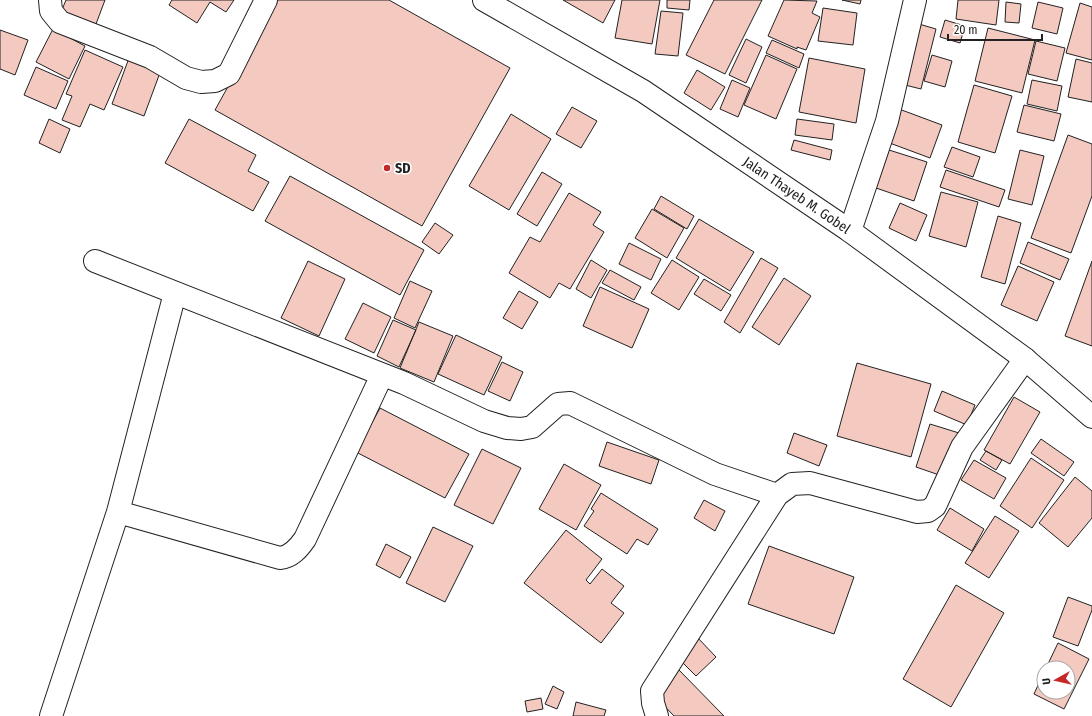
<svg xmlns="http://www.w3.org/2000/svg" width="1092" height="716" viewBox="0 0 1092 716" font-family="'Fira Sans Condensed',sans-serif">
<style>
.building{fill:#f3c9c0;stroke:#222}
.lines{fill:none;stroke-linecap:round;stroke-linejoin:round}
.minor-casing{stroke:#222;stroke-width:24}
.major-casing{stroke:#222;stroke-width:24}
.minor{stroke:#fff;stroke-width:22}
.major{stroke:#fff;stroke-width:22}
.poi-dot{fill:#c62828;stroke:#fff;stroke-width:1.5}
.labels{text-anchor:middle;stroke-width:3;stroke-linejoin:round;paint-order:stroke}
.poi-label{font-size:14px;font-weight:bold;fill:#222;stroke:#fff;text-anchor:start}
.street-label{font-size:14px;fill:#222;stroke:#fff}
</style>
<rect width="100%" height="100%" fill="#fff"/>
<path class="building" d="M 66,0 L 105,0 L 96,24 L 61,12 Z
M 172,0 L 234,0 L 226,12 L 210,2 L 197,23 L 169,5 Z
M 276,0 L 389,0 L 510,68 L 422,226 L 215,110 Z
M 563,0 L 615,0 L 603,23 Z
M 622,0 L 660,0 L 652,44 L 615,38 Z
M 667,0 L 690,0 L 689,10 L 667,8 Z
M 714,0 L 762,0 L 725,74 L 686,55 Z
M 784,0 L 817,1 L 812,13 L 820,17 L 806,50 L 797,47 L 797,49 L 768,36 Z
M 842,0 L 861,0 L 860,4 Z
M 958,0 L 999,0 L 996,25 L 956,19 Z
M 1006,2 L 1021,4 L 1019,23 L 1005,22 Z
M 1038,2 L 1063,8 L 1057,34 L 1032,28 Z
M 1080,3 L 1092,7 L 1092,60 L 1066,53 Z
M 823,8 L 857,13 L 853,45 L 818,41 Z
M 661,11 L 683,13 L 678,56 L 655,54 Z
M 945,20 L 965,26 L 960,43 L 940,37 Z
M 912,22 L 936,29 L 921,89 L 897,83 Z
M 988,28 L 1035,40 L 1022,93 L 975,81 Z
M 53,29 L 85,46 L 69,79 L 36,62 Z
M 0,30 L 28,40 L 15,75 L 0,69 Z
M 746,39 L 762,47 L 746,83 L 729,75 Z
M 772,40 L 804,54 L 799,68 L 766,53 Z
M 1036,41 L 1065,48 L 1057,81 L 1028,74 Z
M 85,50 L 123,67 L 104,110 L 90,104 L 80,127 L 62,120 L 72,96 L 66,94 Z
M 766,55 L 797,69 L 776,119 L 744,105 Z
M 932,55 L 952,61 L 945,87 L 924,81 Z
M 129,58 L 161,70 L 144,116 L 112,104 Z
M 809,58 L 865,69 L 856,123 L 799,112 Z
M 1076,59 L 1092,63 L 1092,102 L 1068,97 Z
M 36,67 L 68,81 L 56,109 L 24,95 Z
M 697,70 L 725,87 L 711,110 L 684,93 Z
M 732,80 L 750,88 L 738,117 L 720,109 Z
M 1032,80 L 1062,86 L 1057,111 L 1027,104 Z
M 974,85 L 1012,96 L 995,153 L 958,142 Z
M 1024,105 L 1061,114 L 1054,141 L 1017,132 Z
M 572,107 L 597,121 L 581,148 L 556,134 Z
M 899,109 L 942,125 L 930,158 L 887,142 Z
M 511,114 L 551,139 L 509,210 L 469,186 Z
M 49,119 L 70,129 L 60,153 L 39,143 Z
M 189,119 L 256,155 L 248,171 L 269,182 L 253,211 L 165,163 Z
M 797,119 L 834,124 L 832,140 L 795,135 Z
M 1068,135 L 1092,144 L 1092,196 L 1071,253 L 1031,238 Z
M 794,140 L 832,150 L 830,160 L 791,150 Z
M 952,147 L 980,157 L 973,177 L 944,167 Z
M 889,150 L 927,162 L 914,201 L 876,188 Z
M 1020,150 L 1044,156 L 1032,205 L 1008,199 Z
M 946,170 L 1005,190 L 999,207 L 940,187 Z
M 542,172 L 562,184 L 537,226 L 517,214 Z
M 290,176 L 424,250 L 400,295 L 265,221 Z
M 941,192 L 978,202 L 966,247 L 929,236 Z
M 569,193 L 601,212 L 593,225 L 604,232 L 570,289 L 559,283 L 550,298 L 509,273 L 530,237 L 540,242 Z
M 661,196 L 694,216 L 687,229 L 654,209 Z
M 900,203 L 927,215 L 916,241 L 889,228 Z
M 652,209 L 684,228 L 667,258 L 635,238 Z
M 998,216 L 1021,223 L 1005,284 L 981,277 Z
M 699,219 L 754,252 L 730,291 L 676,258 Z
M 435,223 L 453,235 L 439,254 L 422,242 Z
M 1028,242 L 1069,259 L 1060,280 L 1020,263 Z
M 629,243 L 661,259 L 651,280 L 619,264 Z
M 761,258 L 778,268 L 740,333 L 724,322 Z
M 591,260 L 607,270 L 591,298 L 576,289 Z
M 672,260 L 699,277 L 679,310 L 651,293 Z
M 308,261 L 345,279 L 319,336 L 281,318 Z
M 1092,261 L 1092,346 L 1065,336 Z
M 1018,266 L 1054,282 L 1037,321 L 1001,305 Z
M 610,270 L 641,287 L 634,300 L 602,283 Z
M 784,278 L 811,296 L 779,345 L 752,327 Z
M 704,279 L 731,295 L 721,311 L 694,294 Z
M 410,281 L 432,291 L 415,328 L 394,318 Z
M 600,287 L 649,309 L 632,348 L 583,326 Z
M 519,291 L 538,302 L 522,329 L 503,318 Z
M 363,303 L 391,317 L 374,353 L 345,339 Z
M 393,320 L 416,330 L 399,367 L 377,356 Z
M 419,322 L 453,336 L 434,382 L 400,368 Z
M 456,335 L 502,357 L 484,395 L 438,374 Z
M 502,362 L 523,372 L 510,401 L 488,391 Z
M 857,363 L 931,384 L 911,457 L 837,436 Z
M 942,391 L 975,405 L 967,425 L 934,411 Z
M 1014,397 L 1040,412 L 1010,464 L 984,450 Z
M 380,408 L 469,454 L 445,498 L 356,452 Z
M 930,424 L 959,433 L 945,477 L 916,467 Z
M 794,433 L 827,445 L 819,466 L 787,453 Z
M 1041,439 L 1074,462 L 1064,476 L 1031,453 Z
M 607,442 L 659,460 L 651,484 L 599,466 Z
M 482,449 L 521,468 L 493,524 L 454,505 Z
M 986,451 L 1002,460 L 996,470 L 980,460 Z
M 1031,458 L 1064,480 L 1032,528 L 1000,506 Z
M 974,460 L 1006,478 L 994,499 L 961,480 Z
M 564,464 L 601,485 L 576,530 L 539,509 Z
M 1075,477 L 1092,491 L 1092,518 L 1068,547 L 1039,523 Z
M 601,493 L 658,529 L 648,545 L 637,539 L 627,554 L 584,526 L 594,511 L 591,509 Z
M 704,500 L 725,511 L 715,531 L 694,518 Z
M 950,508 L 984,529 L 972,551 L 937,530 Z
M 995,516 L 1019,531 L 989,578 L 965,563 Z
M 433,527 L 473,546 L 445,602 L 406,583 Z
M 566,530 L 602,559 L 586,580 L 590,584 L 602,569 L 624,586 L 611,603 L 624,613 L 601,643 L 524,583 Z
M 386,544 L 411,557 L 400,578 L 376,565 Z
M 769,546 L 854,577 L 834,634 L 748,604 Z
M 956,585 L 1004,613 L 951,707 L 903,679 Z
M 1068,597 L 1092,606 L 1092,610 L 1078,646 L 1053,637 Z
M 697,637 L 716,657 L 696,676 L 677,657 Z
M 1058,643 L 1089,659 L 1064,709 L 1034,694 L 1044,672 L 1044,692 L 1068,692 L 1068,668 L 1046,668 Z
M 678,669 L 724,716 L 674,716 L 653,694 Z
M 553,686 L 564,692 L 557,709 L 545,704 Z
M 541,698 L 543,709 L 527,712 L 525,701 Z
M 576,702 L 606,710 L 604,716 L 573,716 Z"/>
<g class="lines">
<defs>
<path id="minor" d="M 50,0 L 51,11 L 60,22 L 150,57 L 186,78 L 201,82 L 215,81 L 229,74 L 266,0
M 850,231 L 887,121 L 915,0
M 95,261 L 404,383 L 484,421 L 507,428 L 521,429 L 532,427 L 558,404 L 570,403 L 715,474 L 777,495 L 652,691 L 653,703 L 657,716
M 777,495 L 792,484 L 810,483 L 917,512 L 928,511 L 935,506 L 962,447 L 1025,359
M 118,512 L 280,558 C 291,557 298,549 305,539 L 382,375
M 51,716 L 118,512 L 175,293"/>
<path id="major" d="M 484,0 L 643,91 L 850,231 L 1025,359 L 1092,417"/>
</defs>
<use href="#minor" class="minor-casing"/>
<use href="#major" class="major-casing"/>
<use href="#minor" class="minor"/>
<use href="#major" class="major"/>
</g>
<circle class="poi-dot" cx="387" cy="168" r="4"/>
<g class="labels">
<g class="poi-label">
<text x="395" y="173">SD</text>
</g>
<g class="street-label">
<text transform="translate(797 195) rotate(34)" y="5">Jalan Thayeb M. Gobel</text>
</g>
</g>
<g transform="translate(1056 680) rotate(262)"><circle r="19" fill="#ffffff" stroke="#a7a7a7"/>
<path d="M0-3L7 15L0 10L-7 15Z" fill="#c62828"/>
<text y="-6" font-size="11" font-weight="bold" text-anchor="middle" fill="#222222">U</text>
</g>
<path d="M948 34v6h94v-6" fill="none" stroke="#222222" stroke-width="2"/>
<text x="954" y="34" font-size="12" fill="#222222" stroke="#ffffff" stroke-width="3" paint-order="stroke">20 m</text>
</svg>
